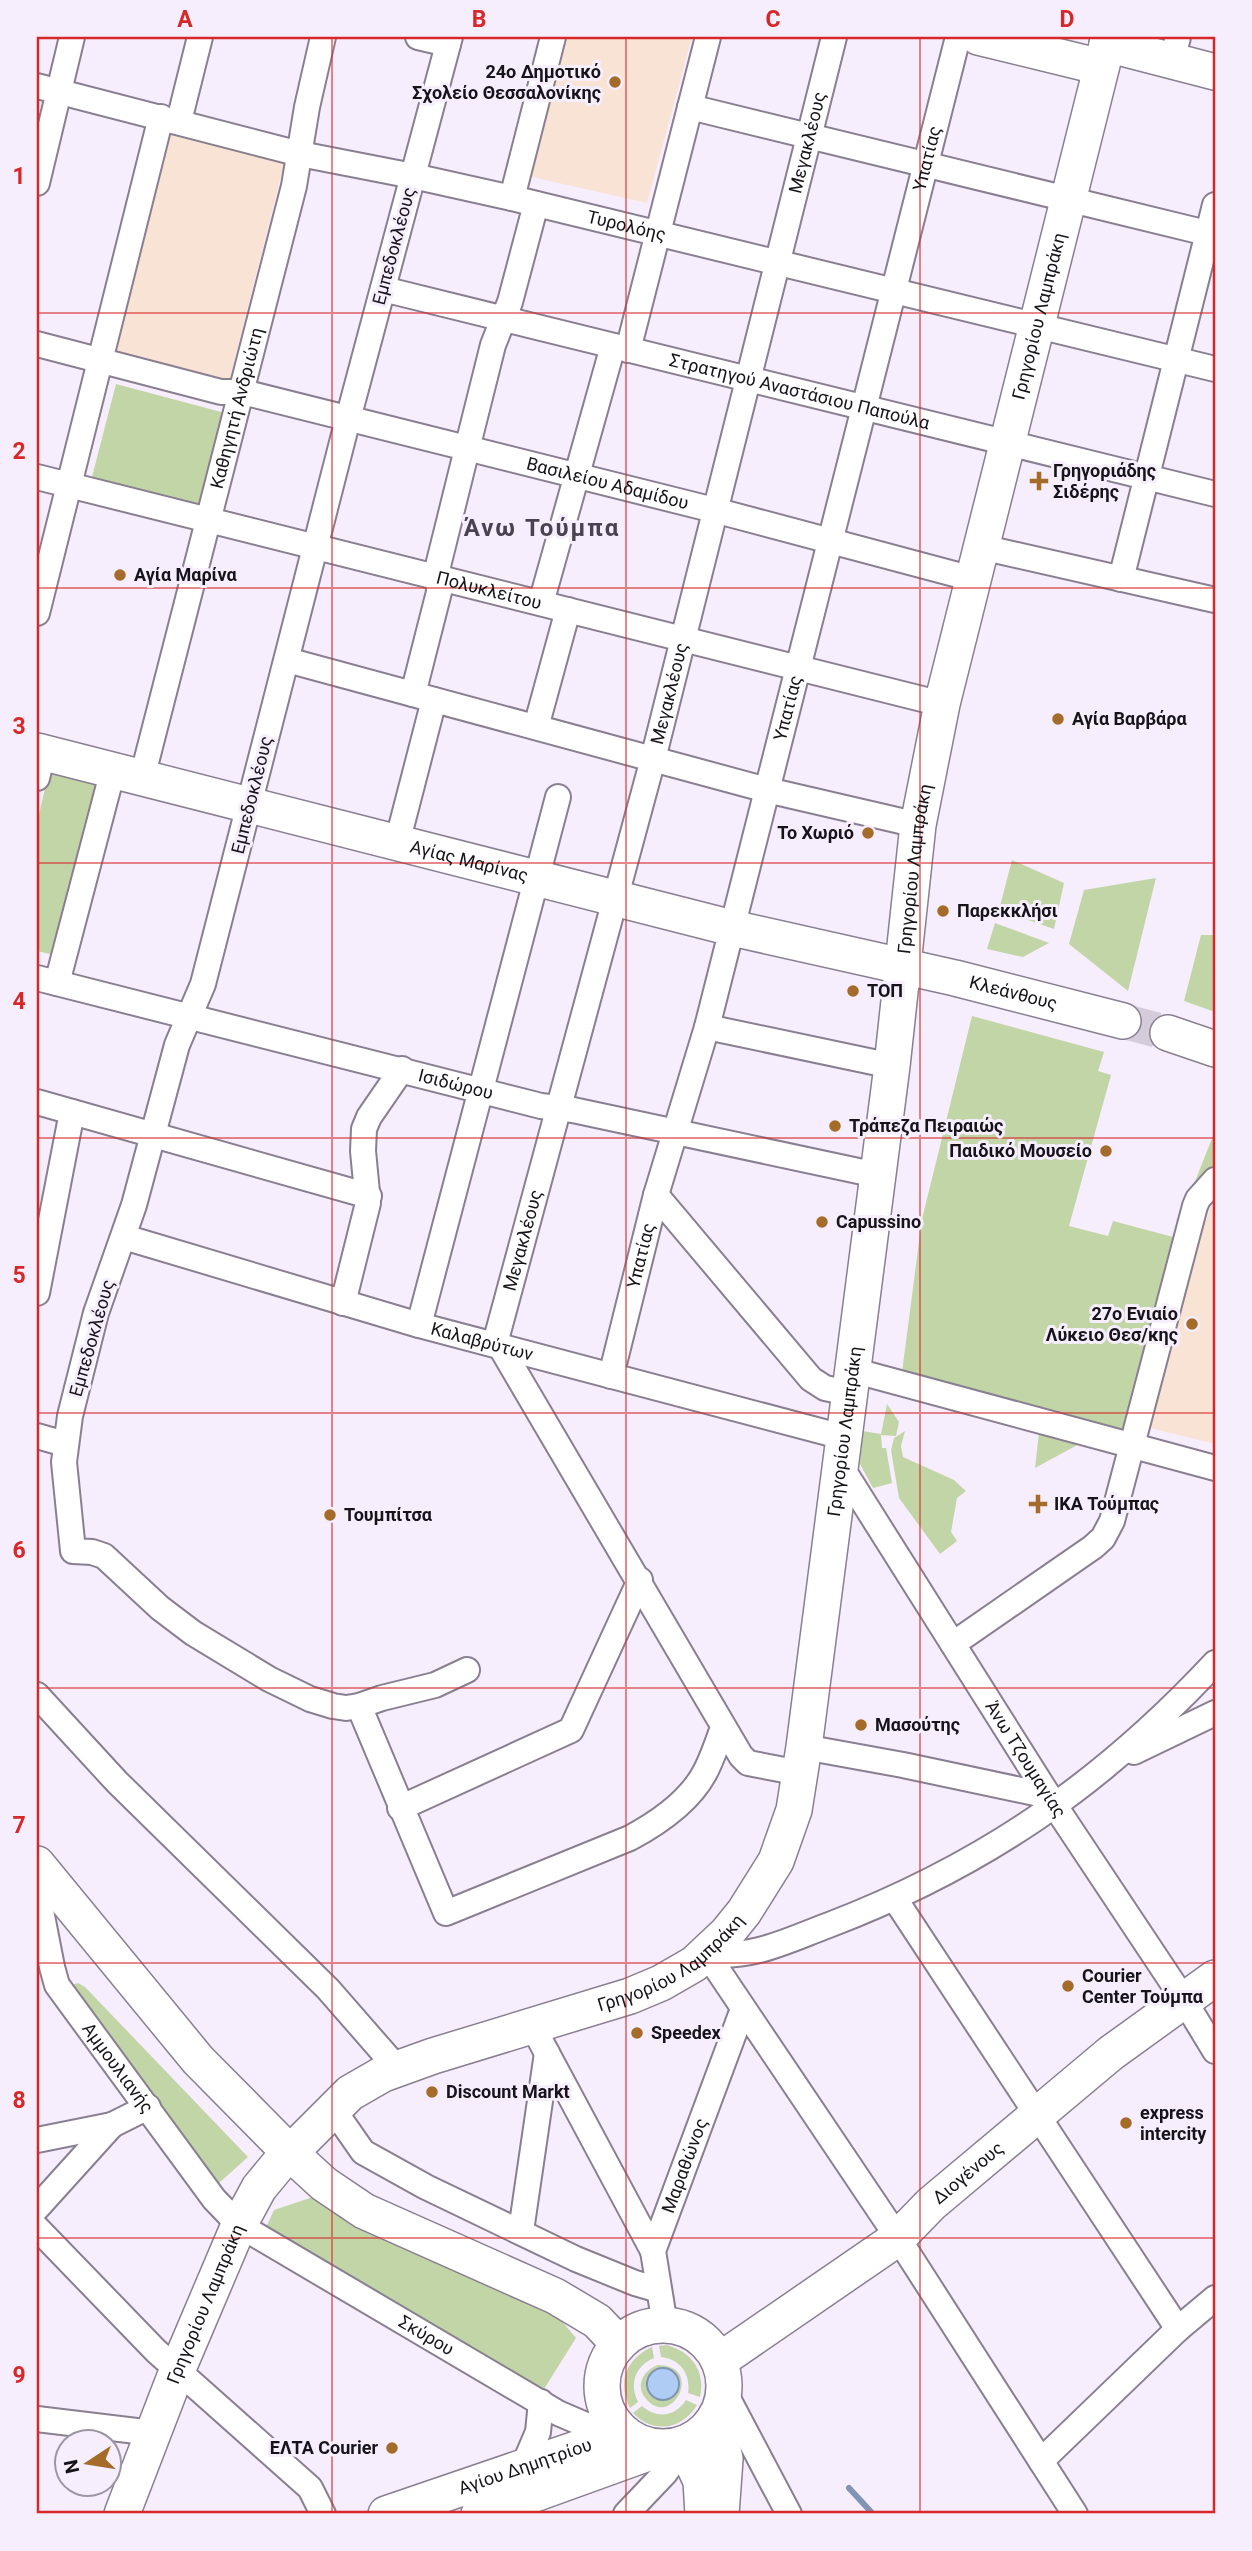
<svg xmlns="http://www.w3.org/2000/svg" width="1252" height="2551" viewBox="0 0 1252 2551" font-family="Roboto,sans-serif">
<style>
.education{fill:#f8e3d5}
.green{fill:#c2d5a7;fill-rule:evenodd}
.water{fill:#afccf5;stroke:#8194b3;stroke-width:2}
.lines{fill:none;stroke-linecap:round;stroke-linejoin:round}
.stream{stroke:#8194b3;stroke-width:6}
.secondary-tunnel{stroke:#d4ccdb;stroke-width:35;stroke-dasharray:35 18;stroke-linecap:butt}
.street-casing{stroke:#897f91;stroke-width:28}
.secondary-casing{stroke:#897f91;stroke-width:38}
.street{stroke:#fff;stroke-width:24}
.secondary{stroke:#fff;stroke-width:35}
.grid{fill:none;stroke:#d62828;stroke-width:2;stroke-opacity:0.55}
.poi-dot{fill:#a46b29;stroke:#f6edfd;stroke-width:2.5}
.labels{text-anchor:middle;stroke-width:6;stroke-linejoin:round;paint-order:stroke}
.poi-label{font-size:18px;font-weight:bold;fill:#161319;stroke:#f6edfd;text-anchor:start}
.street-label{font-size:18px;fill:#161319;stroke:#f6edfd}
.district-label{font-size:24px;font-weight:bold;letter-spacing:2px;fill:#4a4151;stroke:#f6edfd}
.neatline{fill:none;stroke:#d62828;stroke-width:2.5}
.grid-label{font-size:23px;text-anchor:middle;font-weight:bold;fill:#d62828}
</style>
<rect width="100%" height="100%" fill="#f6edfd"/>
<path class="education" d="M 563,37 L 692,37 L 647,203 L 528,176 Z
M 171,132 L 285,160 L 229,382 L 116,352 Z
M 1215,1188 L 1215,1444 L 1142,1426 L 1194,1223 L 1207,1219 L 1211,1205 L 1206,1198 Z"/>
<path class="green" d="M 116,384 L 225,413 L 200,506 L 92,477 Z
M 49,771 L 97,783 L 54,955 L 37,951 L 37,823 Z
M 1012,860 L 1064,883 L 1054,929 L 999,910 Z
M 1156,878 L 1128,991 L 1069,944 L 1084,890 Z
M 995,923 L 1049,943 L 1023,957 L 987,949 Z
M 1201,935 L 1215,935 L 1215,1012 L 1184,1001 Z
M 972,1016 L 1104,1052 L 1098,1071 L 1111,1075 L 1069,1226 L 1108,1236 L 1113,1221 L 1173,1237 L 1215,1131 L 1215,1169 L 1125,1440 L 901,1380 L 922,1219 Z
M 887,1404 L 899,1422 L 896,1436 L 881,1435 L 882,1448 L 886,1448 L 892,1483 L 873,1488 L 860,1464 L 863,1431 L 881,1434 Z
M 1040,1424 L 1092,1437 L 1035,1468 Z
M 905,1431 L 901,1446 L 903,1457 L 954,1480 L 966,1491 L 957,1498 L 951,1532 L 957,1541 L 940,1554 L 899,1498 L 891,1450 L 894,1438 Z
M 78,1983 L 85,1987 L 248,2157 L 219,2183 L 72,1990 L 72,1985 Z
M 316,2196 L 560,2319 L 576,2338 L 544,2389 L 530,2393 L 263,2234 L 274,2210 Z
M 666,2345 C 691,2351 706,2371 700,2397 L 688,2393 C 691,2374 680,2359 661,2357 L 659,2346 Z
M 652,2347 L 654,2358 C 635,2366 629,2384 638,2402 L 630,2408 C 617,2382 626,2359 652,2347 Z
M 658,2365 C 705,2366 672,2428 647,2400 C 634,2387 643,2370 658,2365 ZM 660,2369 L 670,2371 L 678,2383 L 676,2392 L 664,2400 L 655,2398 L 655,2371 Z
M 686,2400 L 697,2405 C 682,2430 653,2434 633,2413 L 642,2406 C 657,2419 675,2417 686,2400 Z"/>
<path class="water" d="M647 2384a16 16 0 1 1 32 0a16 16 0 1 1-32 0Z"/>
<g class="lines">
<path class="stream" d="M 849,2488 L 873,2514"/>
<path class="secondary-tunnel" d="M 1123,1021 L 1168,1033"/>
<defs>
<g id="street">
<path d="M 418,37 L 448,44"/>
<path d="M 450,37 L 348,419 L 203,984 L 177,1045 L 134,1205 L 96,1313 L 70,1416 L 64,1462 L 73,1551 L 92,1552 L 104,1556 L 160,1608 L 193,1633 L 269,1679 L 310,1699 L 333,1706 L 346,1708 L 359,1706 L 382,1698 L 435,1685 L 467,1670"/>
<path d="M 1172,61 L 1178,37"/>
<path id="s1" d="M 37,86 L 300,154 L 413,176 L 512,198 L 1215,369"/>
<path d="M 690,107 L 1215,235"/>
<path d="M 179,121 L 200,37"/>
<path d="M 37,183 L 72,37"/>
<path d="M 512,198 L 553,37"/>
<path id="s2" d="M 383,289 L 1215,494"/>
<path id="s3" d="M 37,344 L 221,392 L 243,392 L 714,510 L 973,579"/>
<path d="M 628,350 L 708,37"/>
<path id="s4" d="M 37,477 L 942,704"/>
<path d="M 981,547 L 1215,600"/>
<path d="M 1121,579 L 1215,205"/>
<path d="M 541,603 L 613,346"/>
<path d="M 37,613 L 161,117"/>
<path d="M 287,660 L 767,790 L 918,825"/>
<path d="M 413,694 L 439,592 L 438,566 L 467,449 L 493,345 L 510,302 L 536,204"/>
<path d="M 536,727 L 568,610"/>
<path d="M 37,778 L 43,753"/>
<path id="s5" d="M 142,778 L 294,186 L 307,107 L 323,37"/>
<path d="M 397,843 L 434,700"/>
<path id="s6" d="M 37,978 L 541,1106 L 573,1110 L 877,1175"/>
<path d="M 57,983 L 113,770"/>
<path d="M 707,1027 L 892,1066"/>
<path d="M 37,1102 L 369,1196"/>
<path d="M 656,1195 L 811,1379 L 825,1388 L 849,1393"/>
<path id="s7" d="M 124,1237 L 419,1325 L 843,1437"/>
<path d="M 37,1293 L 72,1112"/>
<path d="M 343,1303 L 368,1203 L 363,1151 L 364,1129 L 369,1117 L 402,1069"/>
<path d="M 419,1325 L 558,797"/>
<path d="M 852,1370 L 1215,1468"/>
<path id="s8" d="M 611,1376 L 656,1195 L 707,1027 L 958,37"/>
<path d="M 37,1436 L 65,1444"/>
<path id="s9" d="M 840,1465 L 1055,1806 L 1184,2000 L 1215,2051"/>
<path d="M 953,1644 L 1093,1547 L 1103,1538 L 1112,1521 L 1195,1206 L 1198,1199 L 1215,1180"/>
<path d="M 37,1695 L 117,1782 L 328,1989 L 397,2068"/>
<path d="M 359,1706 L 446,1913 L 630,1838 C 658,1823 688,1803 704,1774 C 712,1760 717,1743 723,1728"/>
<path d="M 804,1747 L 903,1765 L 1049,1796"/>
<path d="M 1134,1752 L 1215,1713"/>
<path id="s10" d="M 800,1773 L 748,1763 L 741,1756 L 500,1346 L 497,1336 L 653,759 L 834,37"/>
<path d="M 400,1808 L 571,1730 L 640,1580"/>
<path id="s11" d="M 37,1890 L 52,1967 L 57,1985 L 214,2199 L 239,2225 L 558,2413 L 586,2425 L 618,2428"/>
<path d="M 895,1899 L 1178,2329"/>
<path d="M 707,1954 L 898,2238 L 1075,2514"/>
<path d="M 707,1954 C 753,1959 786,1941 829,1925 C 983,1866 1102,1784 1215,1663"/>
<path d="M 533,2027 L 653,2251"/>
<path d="M 333,2109 L 363,2152 L 426,2187 L 576,2259 L 635,2283 L 659,2290"/>
<path d="M 37,2140 L 112,2125 L 148,2107"/>
<path d="M 37,2208 L 112,2125"/>
<path d="M 37,2228 L 156,2351 L 310,2488 L 323,2514"/>
<path d="M 521,2231 L 547,2053"/>
<path id="s12" d="M 665,2325 L 653,2251 L 743,2009"/>
<path d="M 724,2391 L 789,2514"/>
<path d="M 37,2419 L 153,2433"/>
<path d="M 1041,2461 L 1178,2329 L 1215,2298"/>
<path d="M 523,2467 L 538,2432 L 541,2402"/>
<path d="M 626,2514 L 665,2473 L 670,2466 L 675,2447"/>
</g>
<g id="secondary">
<path d="M 978,37 L 1101,67"/>
<path d="M 1107,44 L 1215,72"/>
<path id="s13" d="M 37,751 L 732,928 L 955,978 L 1123,1021"/>
<path d="M 1168,1033 L 1215,1049"/>
<path d="M 37,1864 L 198,2060 L 289,2152 L 324,2184 L 364,2211 L 555,2296 L 597,2321 L 619,2344"/>
<circle cx="663" cy="2386" r="61"/>
<path id="s14" d="M 719,2361 L 898,2238 L 931,2204 L 1111,2053 L 1215,1978"/>
<path d="M 716,2416 L 725,2459 L 721,2514"/>
<path d="M 684,2444 L 701,2481 L 703,2514"/>
<path id="s15" d="M 122,2514 L 177,2371 L 239,2225 L 259,2188 L 278,2165 L 350,2093 L 383,2074 L 433,2056 L 630,1996 L 661,1983 L 694,1964 L 727,1933 L 744,1912 L 776,1861 L 794,1810 L 804,1747 L 892,1066 L 918,825 L 942,704 L 1109,37"/>
<path id="s16" d="M 386,2514 L 623,2433"/>
<path d="M 479,2514 L 662,2448"/>
</g>
</defs>
<use href="#street" class="street-casing"/>
<use href="#secondary" class="secondary-casing"/>
<use href="#street" class="street"/>
<use href="#secondary" class="secondary"/>
</g>
<path class="grid" d="M 332,37 L 332,2514M 626,37 L 626,2514M 920,37 L 920,2514M 37,313 L 1215,313M 37,588 L 1215,588M 37,863 L 1215,863M 37,1138 L 1215,1138M 37,1413 L 1215,1413M 37,1688 L 1215,1688M 37,1963 L 1215,1963M 37,2238 L 1215,2238"/>
<g class="poi-dot">
<circle cx="615" cy="82" r="7"/>
<path d="M1035.5 470.5h7v7h7v7h-7v7h-7v-7h-7v-7h7z"/>
<circle cx="120" cy="575" r="7"/>
<circle cx="1058" cy="719" r="7"/>
<circle cx="868" cy="833" r="7"/>
<circle cx="943" cy="911" r="7"/>
<circle cx="853" cy="991" r="7"/>
<circle cx="835" cy="1126" r="7"/>
<circle cx="1106" cy="1151" r="7"/>
<circle cx="822" cy="1222" r="7"/>
<circle cx="1192" cy="1324" r="7"/>
<path d="M1034.5 1493.5h7v7h7v7h-7v7h-7v-7h-7v-7h7z"/>
<circle cx="330" cy="1515" r="7"/>
<circle cx="861" cy="1725" r="7"/>
<circle cx="1068" cy="1986" r="7"/>
<circle cx="637" cy="2033" r="7"/>
<circle cx="432" cy="2092" r="7"/>
<circle cx="1126" cy="2123" r="7"/>
<circle cx="392" cy="2448" r="7"/>
</g>
<g class="labels">
<g class="poi-label">
<text x="601" y="78" text-anchor="end">24ο Δημοτικό<tspan x="601" dy="21">Σχολείο Θεσσαλονίκης</tspan></text>
<text x="1053" y="477">Γρηγοριάδης<tspan x="1053" dy="21">Σιδέρης</tspan></text>
<text x="134" y="581">Αγία Μαρίνα</text>
<text x="1072" y="725">Αγία Βαρβάρα</text>
<text x="854" y="839" text-anchor="end">Το Χωριό</text>
<text x="957" y="917">Παρεκκλήσι</text>
<text x="867" y="997">ΤΟΠ</text>
<text x="849" y="1132">Τράπεζα Πειραιώς</text>
<text x="1092" y="1157" text-anchor="end">Παιδικό Μουσείο</text>
<text x="836" y="1228">Capussino</text>
<text x="1178" y="1320" text-anchor="end">27o Ενιαίο<tspan x="1178" dy="21">Λύκειο Θεσ/κης</tspan></text>
<text x="1054" y="1510">ΙΚΑ Τούμπας</text>
<text x="344" y="1521">Τουμπίτσα</text>
<text x="875" y="1731">Μασούτης</text>
<text x="1082" y="1982">Courier<tspan x="1082" dy="21">Center Τούμπα</tspan></text>
<text x="651" y="2039">Speedex</text>
<text x="446" y="2098">Discount Markt</text>
<text x="1140" y="2119">express<tspan x="1140" dy="21">intercity</tspan></text>
<text x="378" y="2454" text-anchor="end">ΕΛΤΑ Courier</text>
</g>
<g class="street-label">
<text dy="6" stroke="none"><textPath href="#s10" startOffset="1782">Μεγακλέους</textPath></text>
<text dy="6" stroke="none"><textPath href="#s8" startOffset="1258">Υπατίας</textPath></text>
<text dy="6" stroke="none"><textPath href="#s1" startOffset="606">Τυρολόης</textPath></text>
<text transform="translate(394 246) rotate(-75)" y="6">Εμπεδοκλέους</text>
<text dy="6" stroke="none"><textPath href="#s15" startOffset="2557">Γρηγορίου Λαμπράκη</textPath></text>
<text dy="6" stroke="none"><textPath href="#s2" startOffset="429">Στρατηγού Αναστάσιου Παπούλα</textPath></text>
<text dy="6" stroke="none"><textPath href="#s5" startOffset="382">Καθηγητή Ανδριώτη</textPath></text>
<text dy="6" stroke="none"><textPath href="#s3" startOffset="588">Βασιλείου Αδαμίδου</textPath></text>
<text dy="6" stroke="none"><textPath href="#s4" startOffset="466">Πολυκλείτου</textPath></text>
<text dy="6" stroke="none"><textPath href="#s10" startOffset="1214">Μεγακλέους</textPath></text>
<text dy="6" stroke="none"><textPath href="#s8" startOffset="691">Υπατίας</textPath></text>
<text transform="translate(252 795) rotate(-76)" y="6">Εμπεδοκλέους</text>
<text dy="6" stroke="none"><textPath href="#s13" startOffset="446">Αγίας Μαρίνας</textPath></text>
<text dy="6" stroke="none"><textPath href="#s15" startOffset="1990">Γρηγορίου Λαμπράκη</textPath></text>
<text dy="6" stroke="none"><textPath href="#s13" startOffset="1006">Κλεάνθους</textPath></text>
<text dy="6" stroke="none"><textPath href="#s6" startOffset="432">Ισιδώρου</textPath></text>
<text dy="6" stroke="none"><textPath href="#s10" startOffset="648">Μεγακλέους</textPath></text>
<text dy="6" stroke="none"><textPath href="#s8" startOffset="124">Υπατίας</textPath></text>
<text transform="translate(92 1338) rotate(-74)" y="6">Εμπεδοκλέους</text>
<text dy="6" stroke="none"><textPath href="#s7" startOffset="373">Καλαβρύτων</textPath></text>
<text dy="6" stroke="none"><textPath href="#s15" startOffset="1423">Γρηγορίου Λαμπράκη</textPath></text>
<text dy="6" stroke="none"><textPath href="#s9" startOffset="348">Άνω Τζουμαγίας</textPath></text>
<text dy="6" stroke="none"><textPath href="#s15" startOffset="835">Γρηγορίου Λαμπράκη</textPath></text>
<text dy="6" stroke="none"><textPath href="#s11" startOffset="200">Αμμουλιανής</textPath></text>
<text dy="6" stroke="none"><textPath href="#s12" startOffset="166">Μαραθώνος</textPath></text>
<text dy="6" stroke="none"><textPath href="#s14" startOffset="313">Διογένους</textPath></text>
<text dy="6" stroke="none"><textPath href="#s15" startOffset="226">Γρηγορίου Λαμπράκη</textPath></text>
<text dy="6" stroke="none"><textPath href="#s11" startOffset="616">Σκύρου</textPath></text>
<text dy="6" stroke="none"><textPath href="#s16" startOffset="147">Αγίου Δημητρίου</textPath></text>
</g>
<g class="district-label">
<text x="542" y="536">Άνω Τούμπα</text>
</g>
</g>
<rect width="1252" height="2551" fill="none" stroke="#f6edfd" stroke-width="77"/>
<g transform="translate(88 2463) rotate(258)"><circle r="33" fill="#f6edfd" stroke="#9c96a2" stroke-width="2"/>
<path d="M0-5L12 26L0 18L-12 26Z" fill="#a46b29"/>
<text y="-10" font-size="19" font-weight="bold" text-anchor="middle" fill="#161319">N</text>
</g>
<rect x="38" y="38" width="1176" height="2474" class="neatline"/>
<g class="grid-label">
<text x="185" y="27">A</text>
<text x="479" y="27">B</text>
<text x="773" y="27">C</text>
<text x="1067" y="27">D</text>
<text x="19" y="184">1</text>
<text x="19" y="459">2</text>
<text x="19" y="734">3</text>
<text x="19" y="1009">4</text>
<text x="19" y="1283">5</text>
<text x="19" y="1558">6</text>
<text x="19" y="1833">7</text>
<text x="19" y="2108">8</text>
<text x="19" y="2383">9</text>
</g>
</svg>
